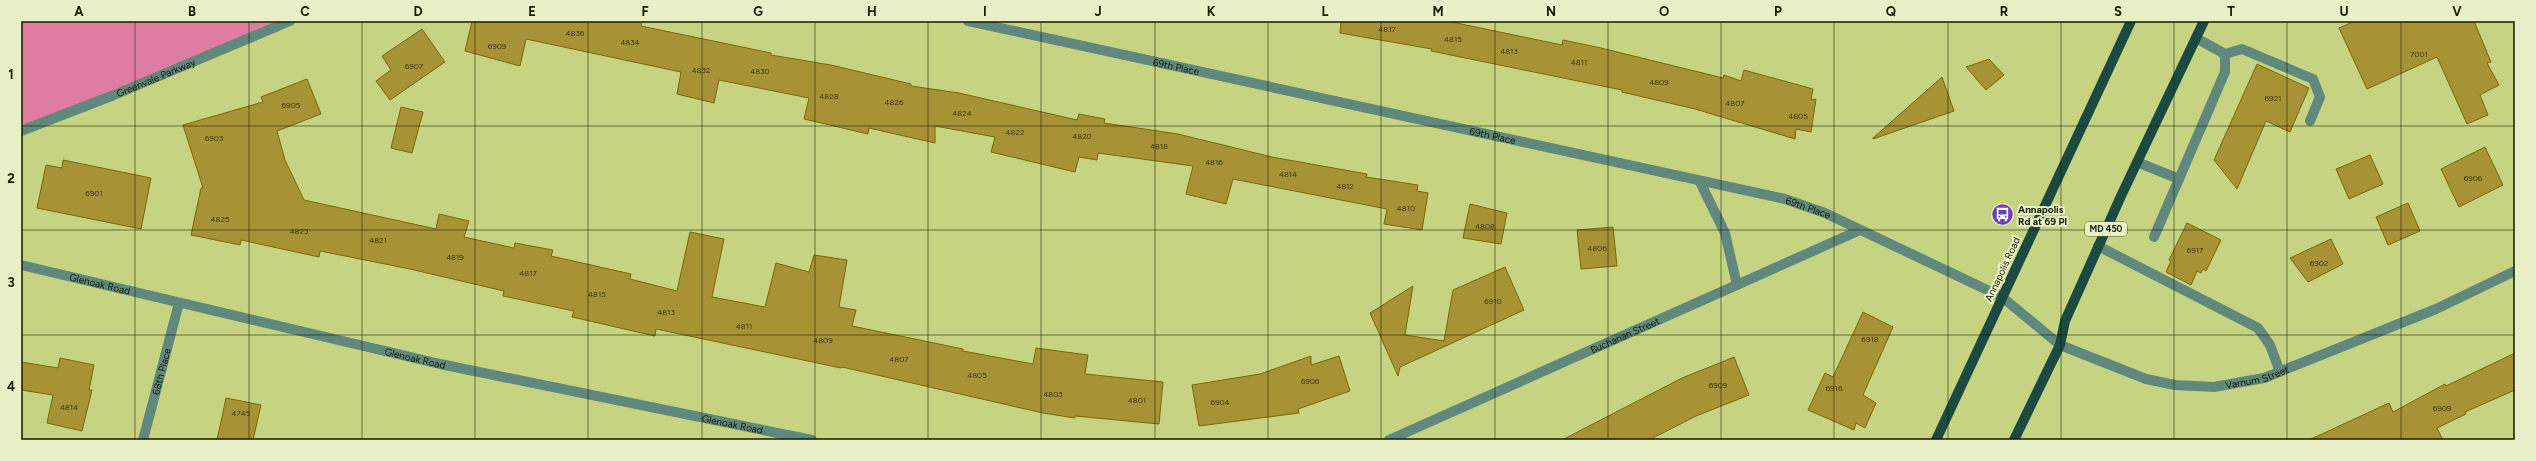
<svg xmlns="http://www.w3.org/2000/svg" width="2536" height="461" viewBox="0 0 2536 461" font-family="Figtree,sans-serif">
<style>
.green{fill:#df7ca2}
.building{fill:#a79236;stroke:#7b6803}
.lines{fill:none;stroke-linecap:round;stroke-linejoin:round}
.minor{stroke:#60887d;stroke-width:10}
.major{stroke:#1b4a40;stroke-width:10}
.grid{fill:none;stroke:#161a00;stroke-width:1;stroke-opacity:0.55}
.labels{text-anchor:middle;stroke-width:4;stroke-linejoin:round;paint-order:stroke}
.number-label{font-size:8px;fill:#3a380e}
.shield{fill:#e9f0c8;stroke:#555a3c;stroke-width:1}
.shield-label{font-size:9px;font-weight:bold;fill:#161a00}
.street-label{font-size:10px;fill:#161a00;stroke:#e9f0c8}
.poi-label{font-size:10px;font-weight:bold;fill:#161a00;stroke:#e9f0c8;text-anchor:start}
.neatline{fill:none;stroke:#161a00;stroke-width:1.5}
.grid-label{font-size:13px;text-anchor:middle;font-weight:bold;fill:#161a00}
</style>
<rect width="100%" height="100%" fill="#c6d482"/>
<path class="green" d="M 21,21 L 290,21 L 21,131 Z"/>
<path class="building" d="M 472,21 L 642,21 L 641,26 L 771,53 L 771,55 L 831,65 L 911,84 L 911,86 L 959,93 L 1077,120 L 1079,114 L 1105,119 L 1104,123 L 1178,134 L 1272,157 L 1367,174 L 1366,177 L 1418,185 L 1417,191 L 1428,193 L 1422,230 L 1384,224 L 1387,209 L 1233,179 L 1226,204 L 1186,194 L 1193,166 L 1098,153 L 1097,160 L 1079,157 L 1075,172 L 991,152 L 995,137 L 935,126 L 935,143 L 869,128 L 868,134 L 804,119 L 809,98 L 719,80 L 714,103 L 677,94 L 681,72 L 526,39 L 520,66 L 465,51 Z
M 1341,21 L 1447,21 L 1562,45 L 1563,40 L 1601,48 L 1723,78 L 1724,75 L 1741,81 L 1744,70 L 1813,89 L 1811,100 L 1816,99 L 1811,132 L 1796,129 L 1795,139 L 1695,109 L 1622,92 L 1622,90 L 1431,51 L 1432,49 L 1340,33 Z
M 2355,21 L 2474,21 L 2491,62 L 2487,63 L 2499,85 L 2480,95 L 2488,115 L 2467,124 L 2437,57 L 2367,89 L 2339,28 Z
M 422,29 L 445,62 L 390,100 L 376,81 L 391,70 L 382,56 Z
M 1989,59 L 2004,75 L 1986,90 L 1966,67 Z
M 2257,64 L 2309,88 L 2290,132 L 2266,121 L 2237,189 L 2214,160 Z
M 1942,77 L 1954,111 L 1873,139 L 1873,138 Z
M 307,79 L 321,114 L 277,131 L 285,160 L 304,200 L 436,229 L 439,214 L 469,221 L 464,237 L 514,248 L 515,243 L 553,250 L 551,256 L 631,274 L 630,279 L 677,291 L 690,232 L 724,239 L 712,297 L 765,307 L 776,263 L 809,272 L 814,255 L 847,260 L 839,307 L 856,310 L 852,326 L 963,349 L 963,351 L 1033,364 L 1036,348 L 1088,355 L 1085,374 L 1163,382 L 1159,424 L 1075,416 L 1075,418 L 1043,413 L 842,367 L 841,368 L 656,329 L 655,336 L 572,317 L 574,311 L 503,296 L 504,291 L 410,269 L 320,251 L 319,257 L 241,240 L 240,245 L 191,235 L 201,188 L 203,188 L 183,125 L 263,102 L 261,97 Z
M 401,107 L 423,112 L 412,153 L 391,148 Z
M 2485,147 L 2503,185 L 2459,207 L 2441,169 Z
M 2370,155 L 2383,184 L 2349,199 L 2336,169 Z
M 63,160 L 151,178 L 141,229 L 37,208 L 46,165 L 62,168 Z
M 2408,203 L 2420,231 L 2388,245 L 2376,217 Z
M 1470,204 L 1507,213 L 1501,244 L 1463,238 Z
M 2187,223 L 2221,240 L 2206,271 L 2203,269 L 2201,273 L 2197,271 L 2191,285 L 2166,272 L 2171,261 L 2169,260 Z
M 1613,227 L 1617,266 L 1581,269 L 1577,230 Z
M 2331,239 L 2343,264 L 2308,282 L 2290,258 Z
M 1505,267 L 1524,310 L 1400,367 L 1398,376 L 1370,313 L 1413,286 L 1405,335 L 1444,341 L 1453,290 Z
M 1863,312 L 1893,327 L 1863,395 L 1876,403 L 1865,428 L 1856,423 L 1854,430 L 1808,410 L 1825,373 L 1833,377 Z
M 2515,353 L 2515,390 L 2465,412 L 2466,414 L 2437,428 L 2443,440 L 2309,440 L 2389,403 L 2393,412 L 2445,384 L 2446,386 Z
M 1311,356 L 1311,365 L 1339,356 L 1350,391 L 1298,409 L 1299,413 L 1199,426 L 1192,385 L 1260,374 Z
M 1734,357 L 1749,395 L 1696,416 L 1649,440 L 1562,440 L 1682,378 Z
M 60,358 L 94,365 L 89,390 L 92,390 L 82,431 L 47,423 L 53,395 L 21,390 L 21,362 L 58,368 Z
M 226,398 L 261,405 L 253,440 L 217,440 Z"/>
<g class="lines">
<g class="minor">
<path id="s1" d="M 968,21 L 1785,199 L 1825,213 L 2002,297 L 2060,345 L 2146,379 L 2175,385 L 2214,387 L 2264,378 L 2436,309 L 2515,271"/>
<path d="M 2225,54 L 2242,49 L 2313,79 L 2320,97 L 2310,121"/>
<path id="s2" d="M 21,131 L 114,95 L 290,21"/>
<path d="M 2137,162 L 2179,179"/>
<path d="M 1700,182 L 1725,233 L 1737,285"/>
<path d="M 2154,237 L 2225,72 L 2225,54 L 2196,38"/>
<path d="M 2098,246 L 2258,328 L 2270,345 L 2280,372"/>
<path id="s3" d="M 21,265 L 440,364 L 812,440"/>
<path id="s4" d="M 143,440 L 179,303"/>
<path id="s5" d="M 1389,440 L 1860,230"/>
</g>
<path class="major" d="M 1936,440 L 2131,21
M 2014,440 L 2060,345 L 2065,321 L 2121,196 L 2204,21"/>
</g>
<path class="grid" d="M 135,21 L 135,440M 249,21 L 249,440M 362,21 L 362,440M 475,21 L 475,440M 588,21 L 588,440M 702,21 L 702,440M 815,21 L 815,440M 928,21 L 928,440M 1041,21 L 1041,440M 1155,21 L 1155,440M 1268,21 L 1268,440M 1381,21 L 1381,440M 1495,21 L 1495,440M 1608,21 L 1608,440M 1721,21 L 1721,440M 1834,21 L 1834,440M 1948,21 L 1948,440M 2061,21 L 2061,440M 2174,21 L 2174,440M 2287,21 L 2287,440M 2401,21 L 2401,440M 21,126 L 2515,126M 21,230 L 2515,230M 21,335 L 2515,335"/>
<defs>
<symbol id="bus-disc" viewBox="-11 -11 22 22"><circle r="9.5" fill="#6d40b8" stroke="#e9f0c8"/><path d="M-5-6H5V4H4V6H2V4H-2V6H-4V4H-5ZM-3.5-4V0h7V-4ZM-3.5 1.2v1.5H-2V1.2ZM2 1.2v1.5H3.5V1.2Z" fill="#fff"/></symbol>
</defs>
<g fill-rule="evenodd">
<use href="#bus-disc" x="1990" y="202" width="25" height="25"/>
</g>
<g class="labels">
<g class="number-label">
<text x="1387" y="32">4817</text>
<text x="575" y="36">4836</text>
<text x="1453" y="42">4815</text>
<text x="630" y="45">4834</text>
<text x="497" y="49">6909</text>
<text x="1509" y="54">4813</text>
<text x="2419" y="57">7001</text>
<text x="1579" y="65">4811</text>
<text x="414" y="69">6907</text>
<text x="701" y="73">4832</text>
<text x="760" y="74">4830</text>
<text x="1659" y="85">4809</text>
<text x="829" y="99">4828</text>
<text x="2273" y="101">6921</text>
<text x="894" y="105">4826</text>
<text x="1735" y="106">4807</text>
<text x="291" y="108">6905</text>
<text x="962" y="116">4824</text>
<text x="1798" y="119">4805</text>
<text x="1015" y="135">4822</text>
<text x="1082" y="139">4820</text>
<text x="214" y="141">6903</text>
<text x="1159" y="149">4818</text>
<text x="1214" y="165">4816</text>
<text x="1288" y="177">4814</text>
<text x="2473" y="181">6906</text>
<text x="1345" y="189">4812</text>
<text x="94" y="196">6901</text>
<text x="1406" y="211">4810</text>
<text x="220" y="222">4825</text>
<text x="1485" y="229">4808</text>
<text x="299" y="234">4823</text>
<text x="378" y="243">4821</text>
<text x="1597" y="251">4806</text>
<text x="2195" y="253">6917</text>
<text x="455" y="260">4819</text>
<text x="2319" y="266">6902</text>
<text x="528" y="276">4817</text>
<text x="597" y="297">4815</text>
<text x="1493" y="304">6910</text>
<text x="666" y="315">4813</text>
<text x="744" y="329">4811</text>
<text x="1870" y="342">6918</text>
<text x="823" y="343">4809</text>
<text x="899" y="362">4807</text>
<text x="977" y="378">4805</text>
<text x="1310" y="384">6906</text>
<text x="1718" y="388">6909</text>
<text x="1834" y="391">6916</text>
<text x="1053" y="397">4803</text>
<text x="1137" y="403">4801</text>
<text x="1220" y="405">6904</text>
<text x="69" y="410">4814</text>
<text x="2442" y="411">6909</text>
<text x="241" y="416">4745</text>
</g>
<rect class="shield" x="2085" y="222" width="42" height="14" rx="3"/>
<g class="shield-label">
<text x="2106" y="232">MD 450</text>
</g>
<g class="street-label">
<text dy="4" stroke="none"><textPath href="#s1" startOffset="213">69th Place</textPath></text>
<text dy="4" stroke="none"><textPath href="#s2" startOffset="145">Greenvale Parkway</textPath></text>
<text dy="4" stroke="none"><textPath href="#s1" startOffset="537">69th Place</textPath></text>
<text dy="4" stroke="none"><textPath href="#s1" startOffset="861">69th Place</textPath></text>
<text transform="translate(2002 269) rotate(-65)" y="4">Annapolis Road</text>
<text dy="4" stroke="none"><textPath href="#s3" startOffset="81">Glenoak Road</textPath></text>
<text dy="4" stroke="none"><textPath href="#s5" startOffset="258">Buchanan Street</textPath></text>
<text dy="4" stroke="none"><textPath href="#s3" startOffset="405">Glenoak Road</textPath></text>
<text dy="4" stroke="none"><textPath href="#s4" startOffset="71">68th Place</textPath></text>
<text dy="4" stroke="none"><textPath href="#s1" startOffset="1355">Varnum Street</textPath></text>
<text dy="4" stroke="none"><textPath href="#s3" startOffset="729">Glenoak Road</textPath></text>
</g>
<g class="poi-label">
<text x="2018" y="213">Annapolis<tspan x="2018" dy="12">Rd at 69 Pl</tspan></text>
</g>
</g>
<rect width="2536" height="461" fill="none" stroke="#e9f0c8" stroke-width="44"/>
<rect x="22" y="22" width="2492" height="417" class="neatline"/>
<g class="grid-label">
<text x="79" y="16">A</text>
<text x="192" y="16">B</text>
<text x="305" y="16">C</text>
<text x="418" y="16">D</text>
<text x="532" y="16">E</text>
<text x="645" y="16">F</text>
<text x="758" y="16">G</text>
<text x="872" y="16">H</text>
<text x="985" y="16">I</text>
<text x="1098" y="16">J</text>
<text x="1211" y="16">K</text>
<text x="1325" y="16">L</text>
<text x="1438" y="16">M</text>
<text x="1551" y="16">N</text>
<text x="1664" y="16">O</text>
<text x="1778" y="16">P</text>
<text x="1891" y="16">Q</text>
<text x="2004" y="16">R</text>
<text x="2118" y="16">S</text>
<text x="2231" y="16">T</text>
<text x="2344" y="16">U</text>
<text x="2457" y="16">V</text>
<text x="11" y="79">1</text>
<text x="11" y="183">2</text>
<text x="11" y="287">3</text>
<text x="11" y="391">4</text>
</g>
</svg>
